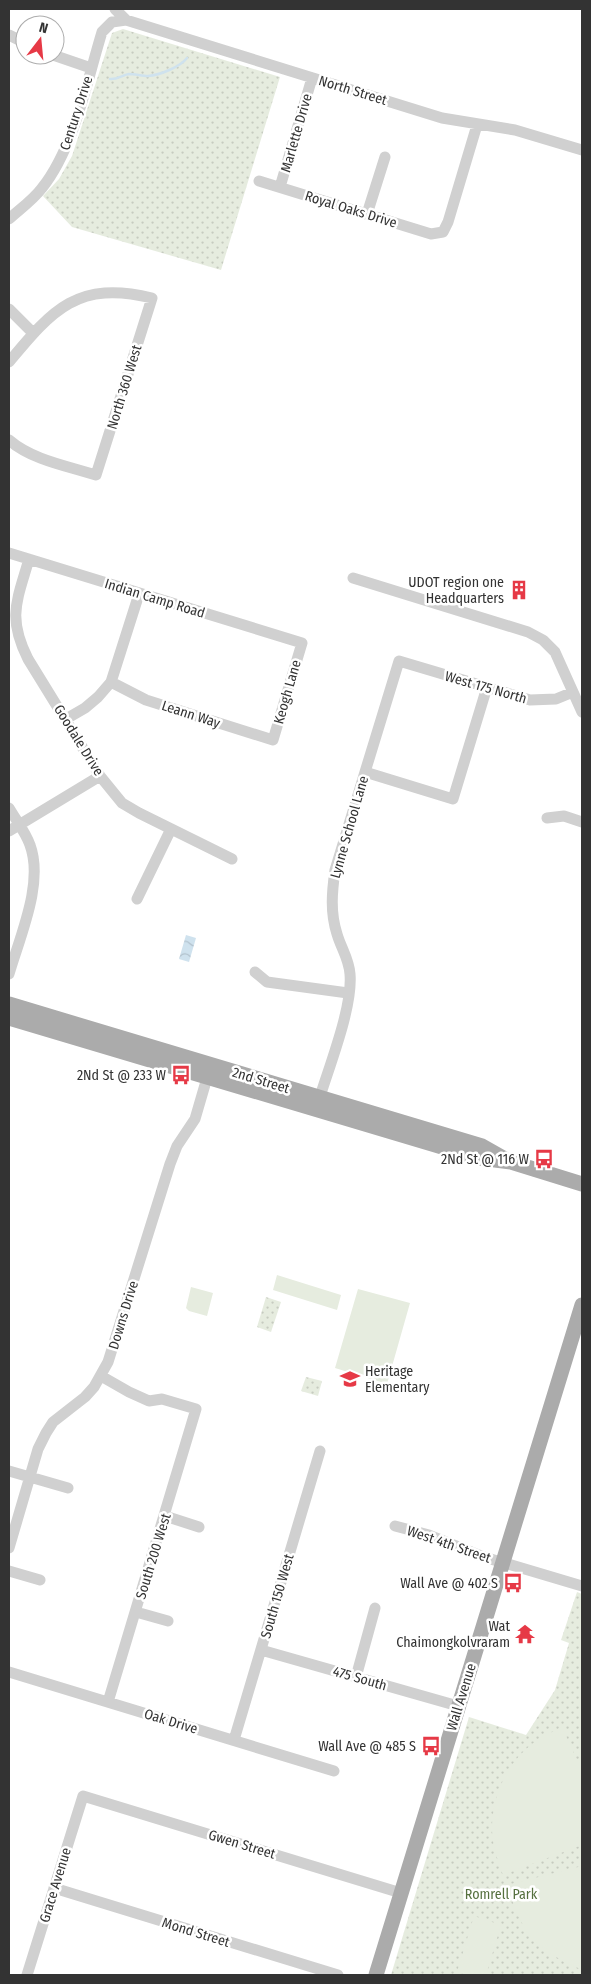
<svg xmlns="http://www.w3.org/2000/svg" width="591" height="1984" viewBox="0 0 591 1984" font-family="'Fira Sans Condensed',sans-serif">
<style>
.green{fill:url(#green-dots)}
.pitch{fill:#e6ecdf}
.water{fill:url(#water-waves)}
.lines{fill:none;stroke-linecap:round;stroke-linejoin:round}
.stream{stroke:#cfe2ee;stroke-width:2.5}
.minor{stroke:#d0d0d0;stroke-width:11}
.major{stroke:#ababab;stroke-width:15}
.labels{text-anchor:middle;stroke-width:5;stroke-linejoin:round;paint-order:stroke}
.street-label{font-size:14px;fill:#333;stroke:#fff}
.poi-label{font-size:14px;fill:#333;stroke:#fff;text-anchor:end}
.park-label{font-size:14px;fill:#56703f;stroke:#fff}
</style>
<defs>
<pattern id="green-dots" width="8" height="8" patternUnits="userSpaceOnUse" patternTransform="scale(1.25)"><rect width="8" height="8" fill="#e6ecdf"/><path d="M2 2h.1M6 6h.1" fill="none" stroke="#c6cbc0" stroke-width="1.8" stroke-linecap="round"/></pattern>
<pattern id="water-waves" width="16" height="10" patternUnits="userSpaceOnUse" patternTransform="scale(1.25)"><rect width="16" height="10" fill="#cfe2ee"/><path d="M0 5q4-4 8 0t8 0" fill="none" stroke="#b2c2cd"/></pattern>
</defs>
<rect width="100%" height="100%" fill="#fff"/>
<path class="green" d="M 123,29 L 280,77 L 221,270 L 72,227 L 43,196 L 59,179 L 72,156 L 112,33 Z
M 266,1297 L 281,1302 L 271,1332 L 257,1327 Z
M 306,1377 L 322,1381 L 318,1396 L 301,1391 Z
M 577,1592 L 582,1594 L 582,1975 L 391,1975 L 469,1717 L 526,1735 L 555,1690 L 569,1643 L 561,1640 Z"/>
<path class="pitch" d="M 277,1275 L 341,1295 L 337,1310 L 273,1290 Z
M 191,1287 L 213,1293 L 207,1316 L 189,1311 L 186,1308 Z
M 358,1289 L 410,1303 L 387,1384 L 335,1368 Z
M 562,1727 L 582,1771 L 582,1845 L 503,1875 C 498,1861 492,1845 492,1829 C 492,1797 506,1764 532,1744 C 541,1737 552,1732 562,1727 Z
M 582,1866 L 582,1969 C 574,1967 565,1963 558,1958 C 525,1940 518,1918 507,1885 Z
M 474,1916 L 501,1925 L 486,1975 L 467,1975 L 457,1972 Z"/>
<path class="water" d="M 186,935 L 196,938 L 189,962 L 179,959 Z"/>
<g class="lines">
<path class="stream" d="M 110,79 C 117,80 122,75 129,74 C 135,74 142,76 148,76 C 160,75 180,67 187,58"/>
<path class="minor" d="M 115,9 L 126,20
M 9,35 L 25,43
M 53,55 L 91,68
M 259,181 L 431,234 L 443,232 L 448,222 L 477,125
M 280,187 L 312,78
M 367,214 L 385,157
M 9,219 C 20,209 33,200 42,188 C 74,148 87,81 102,32 L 112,22 L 126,20 L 442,118 L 515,130 L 582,150
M 9,309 L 33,333
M 9,362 C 53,309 78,280 152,298 L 96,475 C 67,466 32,460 9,440
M 9,553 L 302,643 L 273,740 L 146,700 L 111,682
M 29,559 C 17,601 7,617 28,659 L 100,776 L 122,803 L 139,813 L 232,859
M 353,578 L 528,632 L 543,640 L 555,652 L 582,712
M 66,719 L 85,708 L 98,697 L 111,682 L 139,594
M 365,772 L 453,799 L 487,687
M 9,808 C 16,820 26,833 30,845 C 44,883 20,936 9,974
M 547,818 L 564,816 L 582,822
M 9,831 L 100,776
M 137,899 L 171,829
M 255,972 L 267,982 L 348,993
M 318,1103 C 328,1069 353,1008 350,974 C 349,959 341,948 337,934 C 330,912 332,892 335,870 L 399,661 L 530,700 L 556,699 L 573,692
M 101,1376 L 129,1392 L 149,1401 L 162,1399 L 196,1409 L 108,1702
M 9,1471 L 68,1488
M 165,1516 L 199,1527
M 395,1526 L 429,1535 L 484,1557 L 582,1586
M 9,1548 L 38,1449 L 46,1433 L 53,1422 L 85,1397 L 94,1387 L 108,1362 L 170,1164 L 177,1146 L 195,1119 L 209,1071
M 9,1571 L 40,1580
M 136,1612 L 168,1621
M 261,1650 L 458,1706
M 9,1672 L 334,1771
M 356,1677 L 375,1608
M 234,1740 L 320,1451
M 54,1888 L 338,1975
M 27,1975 L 83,1796 L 401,1893"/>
<path class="major" d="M 9,1004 L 482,1146 L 505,1159
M 9,1018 L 479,1158 L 511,1162 L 582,1184
M 376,1975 L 582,1305"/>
</g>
<defs>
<symbol id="building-bare" viewBox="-9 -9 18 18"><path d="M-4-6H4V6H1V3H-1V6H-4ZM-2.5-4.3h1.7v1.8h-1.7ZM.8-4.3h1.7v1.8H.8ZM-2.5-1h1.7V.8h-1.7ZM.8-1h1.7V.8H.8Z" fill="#e63946" stroke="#fff" stroke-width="2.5" paint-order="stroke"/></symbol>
<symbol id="bus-bare" viewBox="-9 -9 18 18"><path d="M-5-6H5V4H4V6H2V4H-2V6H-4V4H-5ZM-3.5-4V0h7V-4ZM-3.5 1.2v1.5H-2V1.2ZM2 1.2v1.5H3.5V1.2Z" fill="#e63946" stroke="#fff" stroke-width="2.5" paint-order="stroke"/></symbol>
<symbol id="school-bare" viewBox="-9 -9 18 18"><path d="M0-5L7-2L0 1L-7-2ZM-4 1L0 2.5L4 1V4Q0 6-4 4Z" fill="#e63946" stroke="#fff" stroke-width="2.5" paint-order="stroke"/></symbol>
<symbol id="temple-bare" viewBox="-9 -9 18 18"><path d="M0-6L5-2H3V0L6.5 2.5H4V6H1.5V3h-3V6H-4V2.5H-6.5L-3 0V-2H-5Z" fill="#e63946" stroke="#fff" stroke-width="2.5" paint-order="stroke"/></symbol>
</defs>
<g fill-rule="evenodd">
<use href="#building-bare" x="505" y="576" width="28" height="28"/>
<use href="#bus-bare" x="167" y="1061" width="28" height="28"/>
<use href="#bus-bare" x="530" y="1145" width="28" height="28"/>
<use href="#school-bare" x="336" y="1365" width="28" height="28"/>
<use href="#bus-bare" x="499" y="1569" width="28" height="28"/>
<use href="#temple-bare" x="511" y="1620" width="28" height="28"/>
<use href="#bus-bare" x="417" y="1732" width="28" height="28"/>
</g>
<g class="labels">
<g class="street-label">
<text transform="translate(353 90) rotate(17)" y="5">North Street</text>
<text transform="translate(76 113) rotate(-72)" y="5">Century Drive</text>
<text transform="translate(296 133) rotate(-74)" y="5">Marlette Drive</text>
<text transform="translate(351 209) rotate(17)" y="5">Royal Oaks Drive</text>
<text transform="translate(124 387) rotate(-73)" y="5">North 360 West</text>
<text transform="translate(155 598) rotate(17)" y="5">Indian Camp Road</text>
<text transform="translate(486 687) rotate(16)" y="5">West 175 North</text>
<text transform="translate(287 692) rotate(-74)" y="5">Keogh Lane</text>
<text transform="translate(191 714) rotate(18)" y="5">Leann Way</text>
<text transform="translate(79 740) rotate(58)" y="5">Goodale Drive</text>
<text transform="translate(349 827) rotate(-74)" y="5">Lynne School Lane</text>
<text transform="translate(261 1080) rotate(17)" y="5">2nd Street</text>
<text transform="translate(123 1315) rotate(-73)" y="5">Downs Drive</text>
<text transform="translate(449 1544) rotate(19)" y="5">West 4th Street</text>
<text transform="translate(153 1556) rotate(-73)" y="5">South 200 West</text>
<text transform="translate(277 1596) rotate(-74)" y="5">South 150 West</text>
<text transform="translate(360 1678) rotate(16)" y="5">475 South</text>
<text transform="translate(461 1697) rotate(-73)" y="5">Wall Avenue</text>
<text transform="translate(171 1721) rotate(17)" y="5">Oak Drive</text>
<text transform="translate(242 1844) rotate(17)" y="5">Gwen Street</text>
<text transform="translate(55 1885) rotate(-73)" y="5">Grace Avenue</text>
<text transform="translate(196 1932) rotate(17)" y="5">Mond Street</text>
</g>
<g class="poi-label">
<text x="504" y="587">UDOT region one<tspan x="504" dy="16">Headquarters</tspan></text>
<text x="166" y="1080">2Nd St @ 233 W</text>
<text x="529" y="1164">2Nd St @ 116 W</text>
<text x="365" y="1376" text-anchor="start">Heritage<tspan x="365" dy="16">Elementary</tspan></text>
<text x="498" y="1588">Wall Ave @ 402 S</text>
<text x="510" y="1631">Wat<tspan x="510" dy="16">Chaimongkolvraram</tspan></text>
<text x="416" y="1751">Wall Ave @ 485 S</text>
</g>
<g class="park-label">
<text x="501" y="1899">Romrell Park</text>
</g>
</g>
<rect width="591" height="1984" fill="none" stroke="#333333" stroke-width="20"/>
<g transform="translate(40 40) rotate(16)"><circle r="24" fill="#ffffff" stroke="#adadad"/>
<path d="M0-4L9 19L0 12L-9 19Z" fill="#e63946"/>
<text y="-8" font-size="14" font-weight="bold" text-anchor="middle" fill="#333333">N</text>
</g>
</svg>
